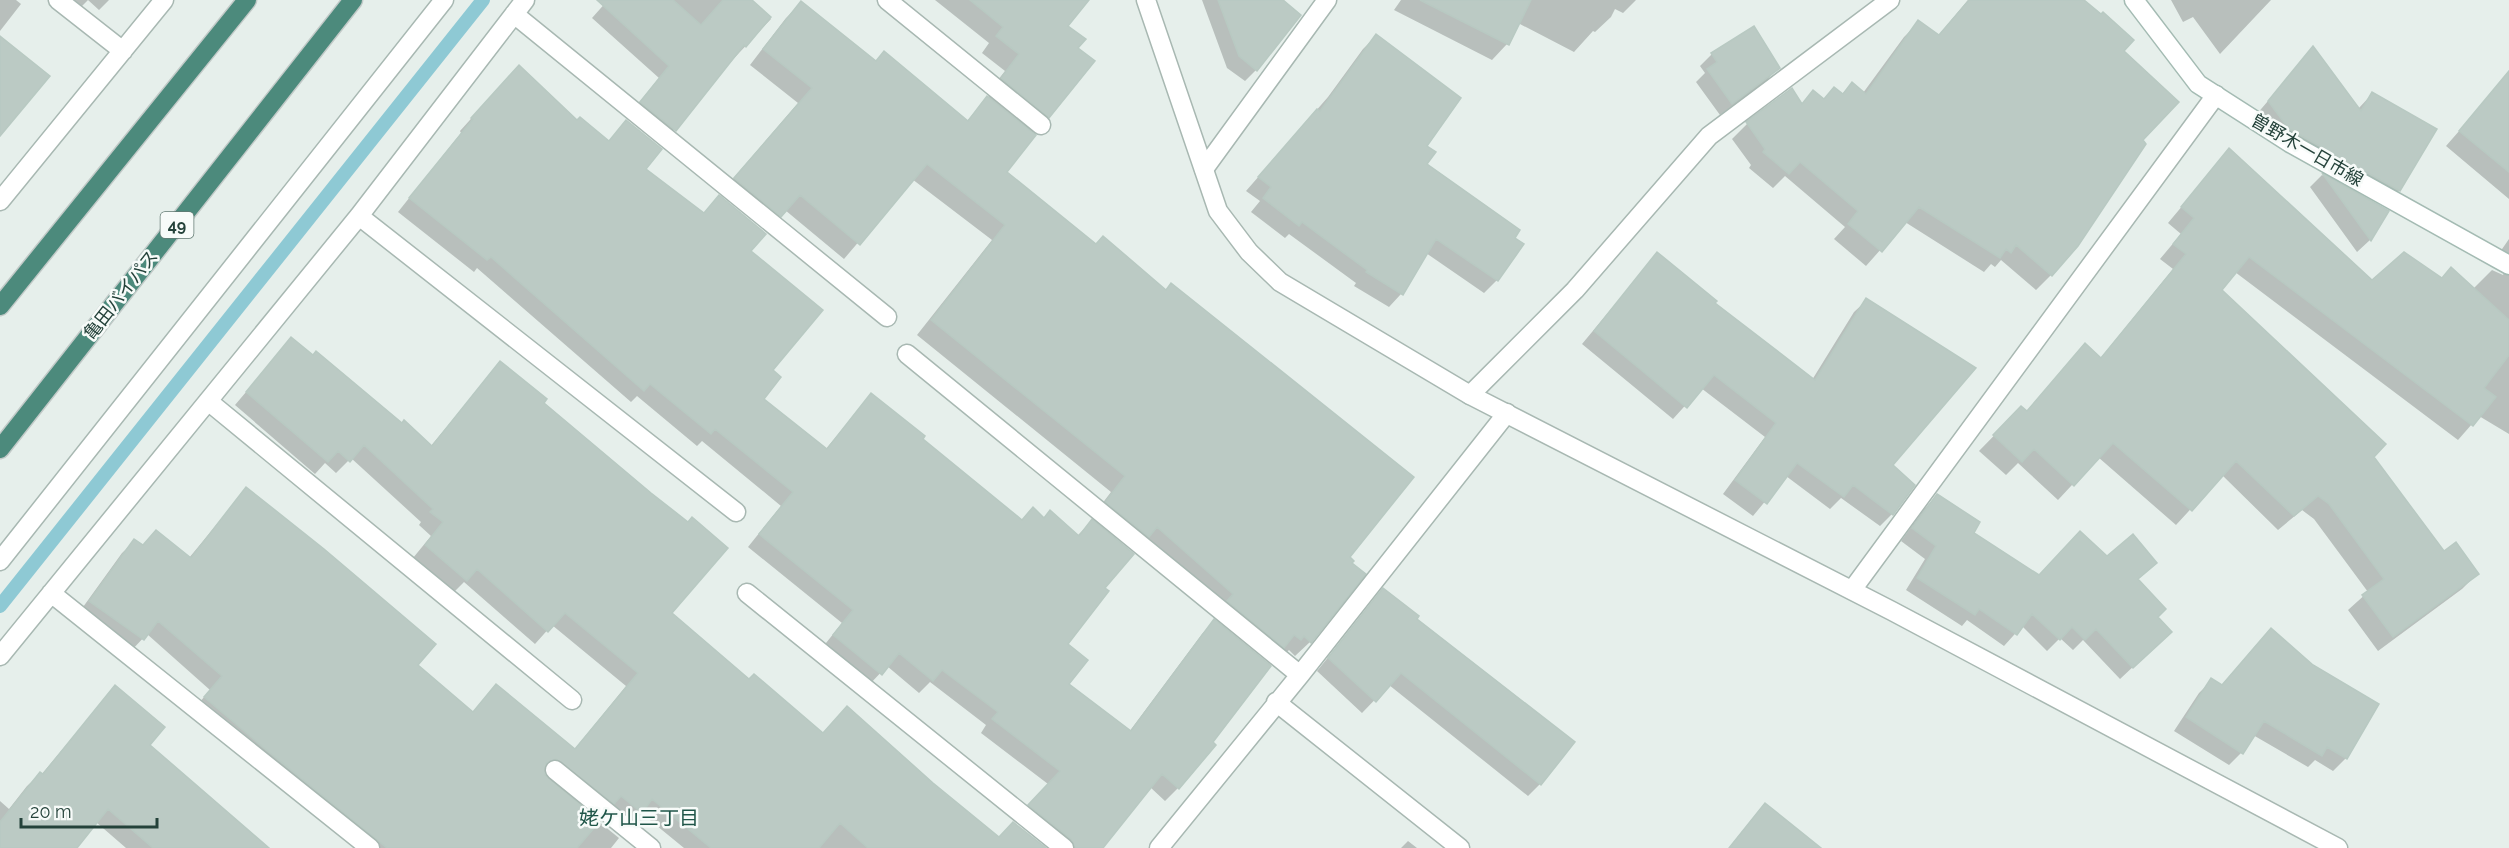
<svg xmlns="http://www.w3.org/2000/svg" width="2509" height="848" viewBox="0 0 2509 848" font-family="Raleway,'Noto Sans JP',sans-serif">
<style>
.shadow{fill:#0003}
.lines{fill:none;stroke-linecap:round;stroke-linejoin:round}
.stream{stroke:#8ec9d4;stroke-width:14}
.building{fill:#bbcac4;stroke:#b8c9c2;stroke-width:1.5}
.minor-casing{stroke:#a8b8b2;stroke-width:21}
.tertiary-casing{stroke:#a8b8b2;stroke-width:21}
.secondary-casing{stroke:#a4bbb3;stroke-width:21}
.trunk-casing{stroke:#c2cac8;stroke-width:21}
.minor{stroke:#fff;stroke-width:18}
.tertiary{stroke:#fff;stroke-width:18}
.secondary{stroke:#fff;stroke-width:18}
.trunk{stroke:#4c8a7c;stroke-width:18}
.labels{text-anchor:middle;stroke-width:5;stroke-linejoin:round;paint-order:stroke}
.shield{fill:#f7fbf9;stroke:#637a73;stroke-width:1.5}
.shield-label{font-size:16px;font-weight:bold;fill:#24423a}
.street-label{font-size:18px;fill:#24423a;stroke:#f7fbf9}
.neighbourhood-label{font-size:20px;fill:#1f5548;stroke:#f7fbf9}
</style>
<rect width="100%" height="100%" fill="#e6efeb"/>
<path class="shadow" d="M 0,0 L 16,0 L 21,4 L 0,31 Z
M 62,0 L 109,0 L 99,10 L 88,0 L 77,11 Z
M 608,0 L 750,0 L 771,19 L 722,71 L 663,142 L 629,115 L 659,78 L 592,18 Z
M 935,0 L 1063,0 L 1066,26 L 1076,49 L 1048,117 L 1032,133 L 1005,172 L 1348,558 L 1310,642 L 1295,656 L 1289,650 L 1285,654 L 1280,650 L 1269,661 L 1214,617 L 1219,609 L 1142,542 L 1133,551 L 1092,517 L 1111,492 L 917,335 L 992,240 L 912,179 L 844,259 L 785,210 L 765,230 L 720,194 L 798,103 L 750,65 L 786,18 L 801,3 L 875,62 L 966,122 L 989,96 L 987,94 L 1005,71 L 982,53 L 989,43 Z
M 1202,0 L 1285,0 L 1282,1 L 1256,70 L 1245,81 L 1227,68 Z
M 1401,0 L 1636,0 L 1623,13 L 1615,9 L 1611,17 L 1595,32 L 1593,31 L 1574,52 L 1518,23 L 1507,44 L 1492,60 L 1394,10 Z
M 1968,0 L 2082,0 L 2122,51 L 2141,140 L 2051,275 L 2036,290 L 2001,260 L 1995,267 L 1991,264 L 1984,272 L 1905,222 L 1866,266 L 1834,239 L 1845,227 L 1785,176 L 1773,188 L 1749,168 L 1751,165 L 1732,139 L 1747,124 L 1792,90 L 1801,105 L 1814,92 L 1823,100 L 1834,89 L 1841,95 L 1852,84 L 1863,93 L 1904,37 L 1919,22 L 1938,36 Z
M 2171,0 L 2271,0 L 2220,54 L 2193,17 L 2183,22 Z
M 1376,36 L 1425,146 L 1425,165 L 1522,245 L 1497,280 L 1484,293 L 1426,253 L 1401,294 L 1389,307 L 1354,286 L 1356,283 L 1289,234 L 1285,238 L 1251,212 L 1260,201 L 1246,191 L 1328,97 L 1363,49 Z
M 2313,48 L 2358,109 L 2372,94 L 2435,130 L 2399,191 L 2386,203 L 2256,115 Z
M 1712,54 L 1778,68 L 1767,80 L 1720,115 L 1696,82 L 1705,73 L 1700,66 Z
M 506,80 L 608,142 L 626,122 L 644,170 L 749,251 L 771,370 L 761,399 L 825,450 L 871,395 L 920,439 L 1021,521 L 1044,519 L 1077,536 L 1092,521 L 1103,588 L 1066,644 L 1067,684 L 1129,732 L 1202,634 L 1214,621 L 1178,788 L 1165,801 L 1150,787 L 1101,848 L 1054,848 L 1017,818 L 1048,784 L 981,733 L 986,725 L 930,682 L 919,693 L 887,666 L 868,686 L 822,648 L 842,623 L 748,547 L 781,506 L 702,441 L 697,446 L 637,396 L 631,402 L 477,268 L 474,272 L 398,212 L 461,133 L 460,131 Z
M 2501,83 L 2509,90 L 2509,199 L 2446,146 Z
M 2229,150 L 2372,282 L 2442,279 L 2473,289 L 2492,270 L 2503,275 L 2504,273 L 2491,265 L 2509,239 L 2509,434 L 2479,416 L 2458,440 L 2235,272 L 2220,290 L 2372,457 L 2443,553 L 2477,574 L 2462,589 L 2378,651 L 2348,610 L 2368,592 L 2314,519 L 2302,510 L 2278,530 L 2222,475 L 2176,525 L 2098,457 L 2058,500 L 2018,463 L 2006,475 L 1979,451 L 2021,408 L 2026,412 L 2085,345 L 2100,359 L 2173,269 L 2160,259 L 2181,234 L 2168,223 Z
M 2322,175 L 2387,211 L 2370,240 L 2357,252 L 2310,187 Z
M 1657,254 L 1713,303 L 1812,380 L 1854,312 L 1867,300 L 1892,514 L 1880,526 L 1841,498 L 1830,509 L 1786,476 L 1753,516 L 1723,494 L 1765,437 L 1701,388 L 1673,419 L 1582,344 Z
M 291,339 L 430,447 L 500,363 L 542,403 L 669,613 L 749,681 L 822,735 L 932,784 L 999,838 L 1044,848 L 684,848 L 640,812 L 621,832 L 549,774 L 543,771 L 547,780 L 619,838 L 611,848 L 358,848 L 193,710 L 210,690 L 147,634 L 130,652 L 78,614 L 122,553 L 135,541 L 142,546 L 156,532 L 189,558 L 246,489 L 416,665 L 472,713 L 496,686 L 574,750 L 626,686 L 552,625 L 535,644 L 464,582 L 454,592 L 413,558 L 431,536 L 419,525 L 421,522 L 351,458 L 336,473 L 325,463 L 315,474 L 235,405 Z
M 1937,496 L 1972,534 L 2039,576 L 2107,558 L 2137,580 L 2156,617 L 2151,650 L 2120,679 L 2083,640 L 2073,650 L 2060,638 L 2047,651 L 2022,626 L 2004,646 L 1967,620 L 1962,626 L 1906,590 L 1925,559 L 1901,541 L 1925,508 Z
M 1383,590 L 1415,620 L 1540,784 L 1528,796 L 1389,685 L 1362,713 L 1317,671 Z
M 2258,643 L 2346,758 L 2333,771 L 2315,760 L 2308,767 L 2253,735 L 2241,753 L 2229,765 L 2174,731 L 2199,693 L 2212,680 L 2221,686 Z
M 115,687 L 148,746 L 268,848 L 126,848 L 96,822 L 75,848 L 0,848 L 0,801 L 9,809 L 27,786 L 40,774 L 41,775 Z
M 1408,841 L 1417,848 L 1401,848 Z"/>
<g class="lines">
<path class="stream" d="M 0,606 L 483,0"/>
</g>
<path class="building" d="M 597,0 L 673,0 L 701,25 L 723,0 L 752,0 L 771,17 L 746,47 L 744,45 L 676,131 L 640,102 L 669,66 Z
M 970,0 L 1089,0 L 1068,26 L 1086,39 L 1078,48 L 1095,61 L 1049,118 L 1001,78 L 1019,54 L 996,36 L 1003,27 Z
M 1218,0 L 1283,0 L 1301,15 L 1257,71 L 1239,56 Z
M 1420,0 L 1531,0 L 1509,45 Z
M 1969,0 L 2084,0 L 2101,14 L 2103,12 L 2134,40 L 2124,51 L 2179,102 L 2143,140 L 2146,144 L 2078,246 L 2052,276 L 2016,245 L 2011,253 L 2006,249 L 2000,258 L 1919,207 L 1882,252 L 1848,224 L 1858,211 L 1800,162 L 1789,174 L 1763,152 L 1765,149 L 1746,122 L 1792,88 L 1802,104 L 1813,90 L 1824,99 L 1834,87 L 1843,94 L 1852,82 L 1866,94 L 1918,20 L 1939,35 Z
M 801,1 L 876,61 L 884,51 L 968,121 L 987,96 L 1036,135 L 1007,172 L 1096,244 L 1103,236 L 1166,290 L 1171,283 L 1414,477 L 1350,557 L 1354,561 L 1352,563 L 1366,574 L 1311,643 L 1304,636 L 1301,640 L 1294,635 L 1284,648 L 1227,601 L 1233,594 L 1157,527 L 1149,537 L 1105,502 L 1125,476 L 931,320 L 1005,225 L 927,164 L 860,245 L 800,195 L 781,217 L 734,178 L 812,88 L 763,49 Z
M 1754,26 L 1780,68 L 1732,104 L 1707,69 L 1717,62 L 1711,53 Z
M 1376,34 L 1461,98 L 1427,146 L 1436,152 L 1427,164 L 1520,230 L 1515,238 L 1524,244 L 1498,281 L 1436,239 L 1403,295 L 1366,272 L 1367,270 L 1302,222 L 1299,226 L 1263,198 L 1271,187 L 1258,177 L 1317,109 L 1320,111 Z
M 0,36 L 50,76 L 0,136 Z
M 2313,46 L 2361,111 L 2372,92 L 2437,129 L 2400,191 L 2289,129 L 2268,101 Z
M 519,65 L 577,120 L 580,117 L 609,141 L 626,120 L 662,149 L 646,169 L 704,213 L 719,195 L 766,234 L 751,251 L 823,310 L 773,370 L 781,377 L 764,399 L 827,449 L 871,393 L 925,436 L 923,439 L 1022,520 L 1033,507 L 1044,518 L 1050,510 L 1079,536 L 1092,519 L 1134,554 L 1105,588 L 1109,591 L 1068,644 L 1088,660 L 1069,684 L 1131,731 L 1214,619 L 1271,666 L 1213,742 L 1216,745 L 1179,789 L 1162,774 L 1103,848 L 1075,848 L 1071,839 L 1028,805 L 1060,771 L 992,719 L 998,712 L 942,670 L 933,681 L 899,653 L 882,675 L 833,635 L 853,610 L 759,534 L 793,492 L 715,429 L 711,434 L 650,384 L 644,391 L 491,257 L 487,260 L 409,198 L 473,119 L 471,118 Z
M 2509,71 L 2509,172 L 2459,131 Z
M 2229,148 L 2372,280 L 2404,252 L 2442,278 L 2451,267 L 2509,320 L 2509,355 L 2484,388 L 2496,397 L 2473,426 L 2249,257 L 2222,290 L 2386,444 L 2374,457 L 2444,551 L 2456,542 L 2479,574 L 2393,637 L 2362,595 L 2384,579 L 2329,504 L 2318,496 L 2294,516 L 2236,461 L 2192,511 L 2113,443 L 2074,486 L 2034,449 L 2022,462 L 1993,435 L 2021,406 L 2027,411 L 2085,343 L 2101,358 L 2186,254 L 2173,244 L 2194,218 L 2181,207 Z
M 2322,173 L 2389,211 L 2371,241 Z
M 1657,252 L 1717,301 L 1715,303 L 1815,380 L 1866,298 L 1976,368 L 1893,465 L 1915,485 L 1893,515 L 1853,485 L 1844,497 L 1797,463 L 1767,504 L 1735,480 L 1776,423 L 1714,375 L 1687,408 L 1594,331 Z
M 291,337 L 313,355 L 316,351 L 402,423 L 404,420 L 432,446 L 500,361 L 547,399 L 544,403 L 651,493 L 688,522 L 692,517 L 728,548 L 672,613 L 749,679 L 754,674 L 823,733 L 847,706 L 933,783 L 999,837 L 1013,822 L 1046,848 L 868,848 L 840,823 L 819,848 L 711,848 L 652,799 L 642,813 L 621,796 L 614,804 L 556,759 L 546,763 L 545,775 L 600,821 L 577,848 L 387,848 L 270,753 L 204,697 L 222,676 L 158,621 L 144,640 L 89,601 L 134,539 L 143,545 L 156,530 L 191,558 L 246,487 L 324,549 L 436,644 L 418,665 L 473,712 L 496,684 L 575,749 L 638,673 L 565,613 L 548,632 L 477,569 L 467,581 L 425,545 L 443,522 L 430,512 L 433,509 L 364,445 L 350,462 L 338,451 L 328,462 L 246,392 Z
M 1937,494 L 1980,522 L 1974,533 L 2039,575 L 2080,531 L 2107,556 L 2133,534 L 2157,563 L 2138,579 L 2166,609 L 2158,617 L 2172,632 L 2133,668 L 2096,629 L 2085,640 L 2072,627 L 2060,640 L 2032,614 L 2017,635 L 1979,609 L 1975,615 L 1917,578 L 1936,546 L 1912,528 Z
M 1383,588 L 1419,616 L 1417,619 L 1575,742 L 1541,785 L 1401,673 L 1376,702 L 1328,658 Z
M 2271,628 L 2313,665 L 2379,704 L 2347,759 L 2327,747 L 2322,756 L 2264,721 L 2243,754 L 2186,717 L 2211,678 L 2222,685 Z
M 115,685 L 165,727 L 150,745 L 269,848 L 153,848 L 108,809 L 77,848 L 0,848 L 0,822 L 40,772 L 43,774 Z
M 1765,803 L 1821,848 L 1729,848 Z"/>
<g class="lines">
<defs>
<path id="minor" d="M 58,0 L 123,51
M 887,0 L 1041,125
M 514,14 L 887,317
M 1204,169 L 1327,0
M 0,201 L 164,0
M 359,216 L 736,512
M 907,354 L 1300,675
M 1470,395 L 1575,290 L 1709,136 L 1890,0
M 208,401 L 572,700
M 0,561 L 444,0
M 1852,590 L 2216,95
M 51,593 L 370,848
M 747,593 L 1064,848
M 0,656 L 359,216 L 525,0
M 1276,702 L 1460,848
M 555,770 L 651,848
M 1159,848 L 1300,675 L 1507,413"/>
<path id="tertiary" d="M 1146,0 L 1218,211 L 1249,252 L 1280,282 L 1470,395 L 1892,611 L 2338,848"/>
<path id="secondary" d="M 2134,0 L 2198,84 L 2290,143 L 2509,265"/>
<path id="trunk" d="M 0,306 L 247,0
M 0,449 L 353,0"/>
</defs>
<use href="#minor" class="minor-casing"/>
<use href="#tertiary" class="tertiary-casing"/>
<use href="#secondary" class="secondary-casing"/>
<use href="#trunk" class="trunk-casing"/>
<use href="#minor" class="minor"/>
<use href="#tertiary" class="tertiary"/>
<use href="#secondary" class="secondary"/>
<use href="#trunk" class="trunk"/>
</g>
<g class="labels">
<rect class="shield" x="160.5" y="212" width="33" height="26" rx="4.5"/>
<g class="shield-label">
<text x="177" y="231">49</text>
</g>
<g class="street-label">
<text transform="translate(2307 150) rotate(30)" y="6">曽野木一日市線</text>
<text transform="translate(121 295) rotate(-52)" y="6">亀田バイパス</text>
</g>
<g class="neighbourhood-label">
<text x="639" y="825">姥ケ山三丁目</text>
</g>
</g>
<path d="M21 818v9h136v-9" fill="none" stroke="#24423a" stroke-width="3"/>
<text x="30" y="818" font-size="18" fill="#24423a" stroke="#f7fbf9" stroke-width="4.5" paint-order="stroke">20 m</text>
</svg>
